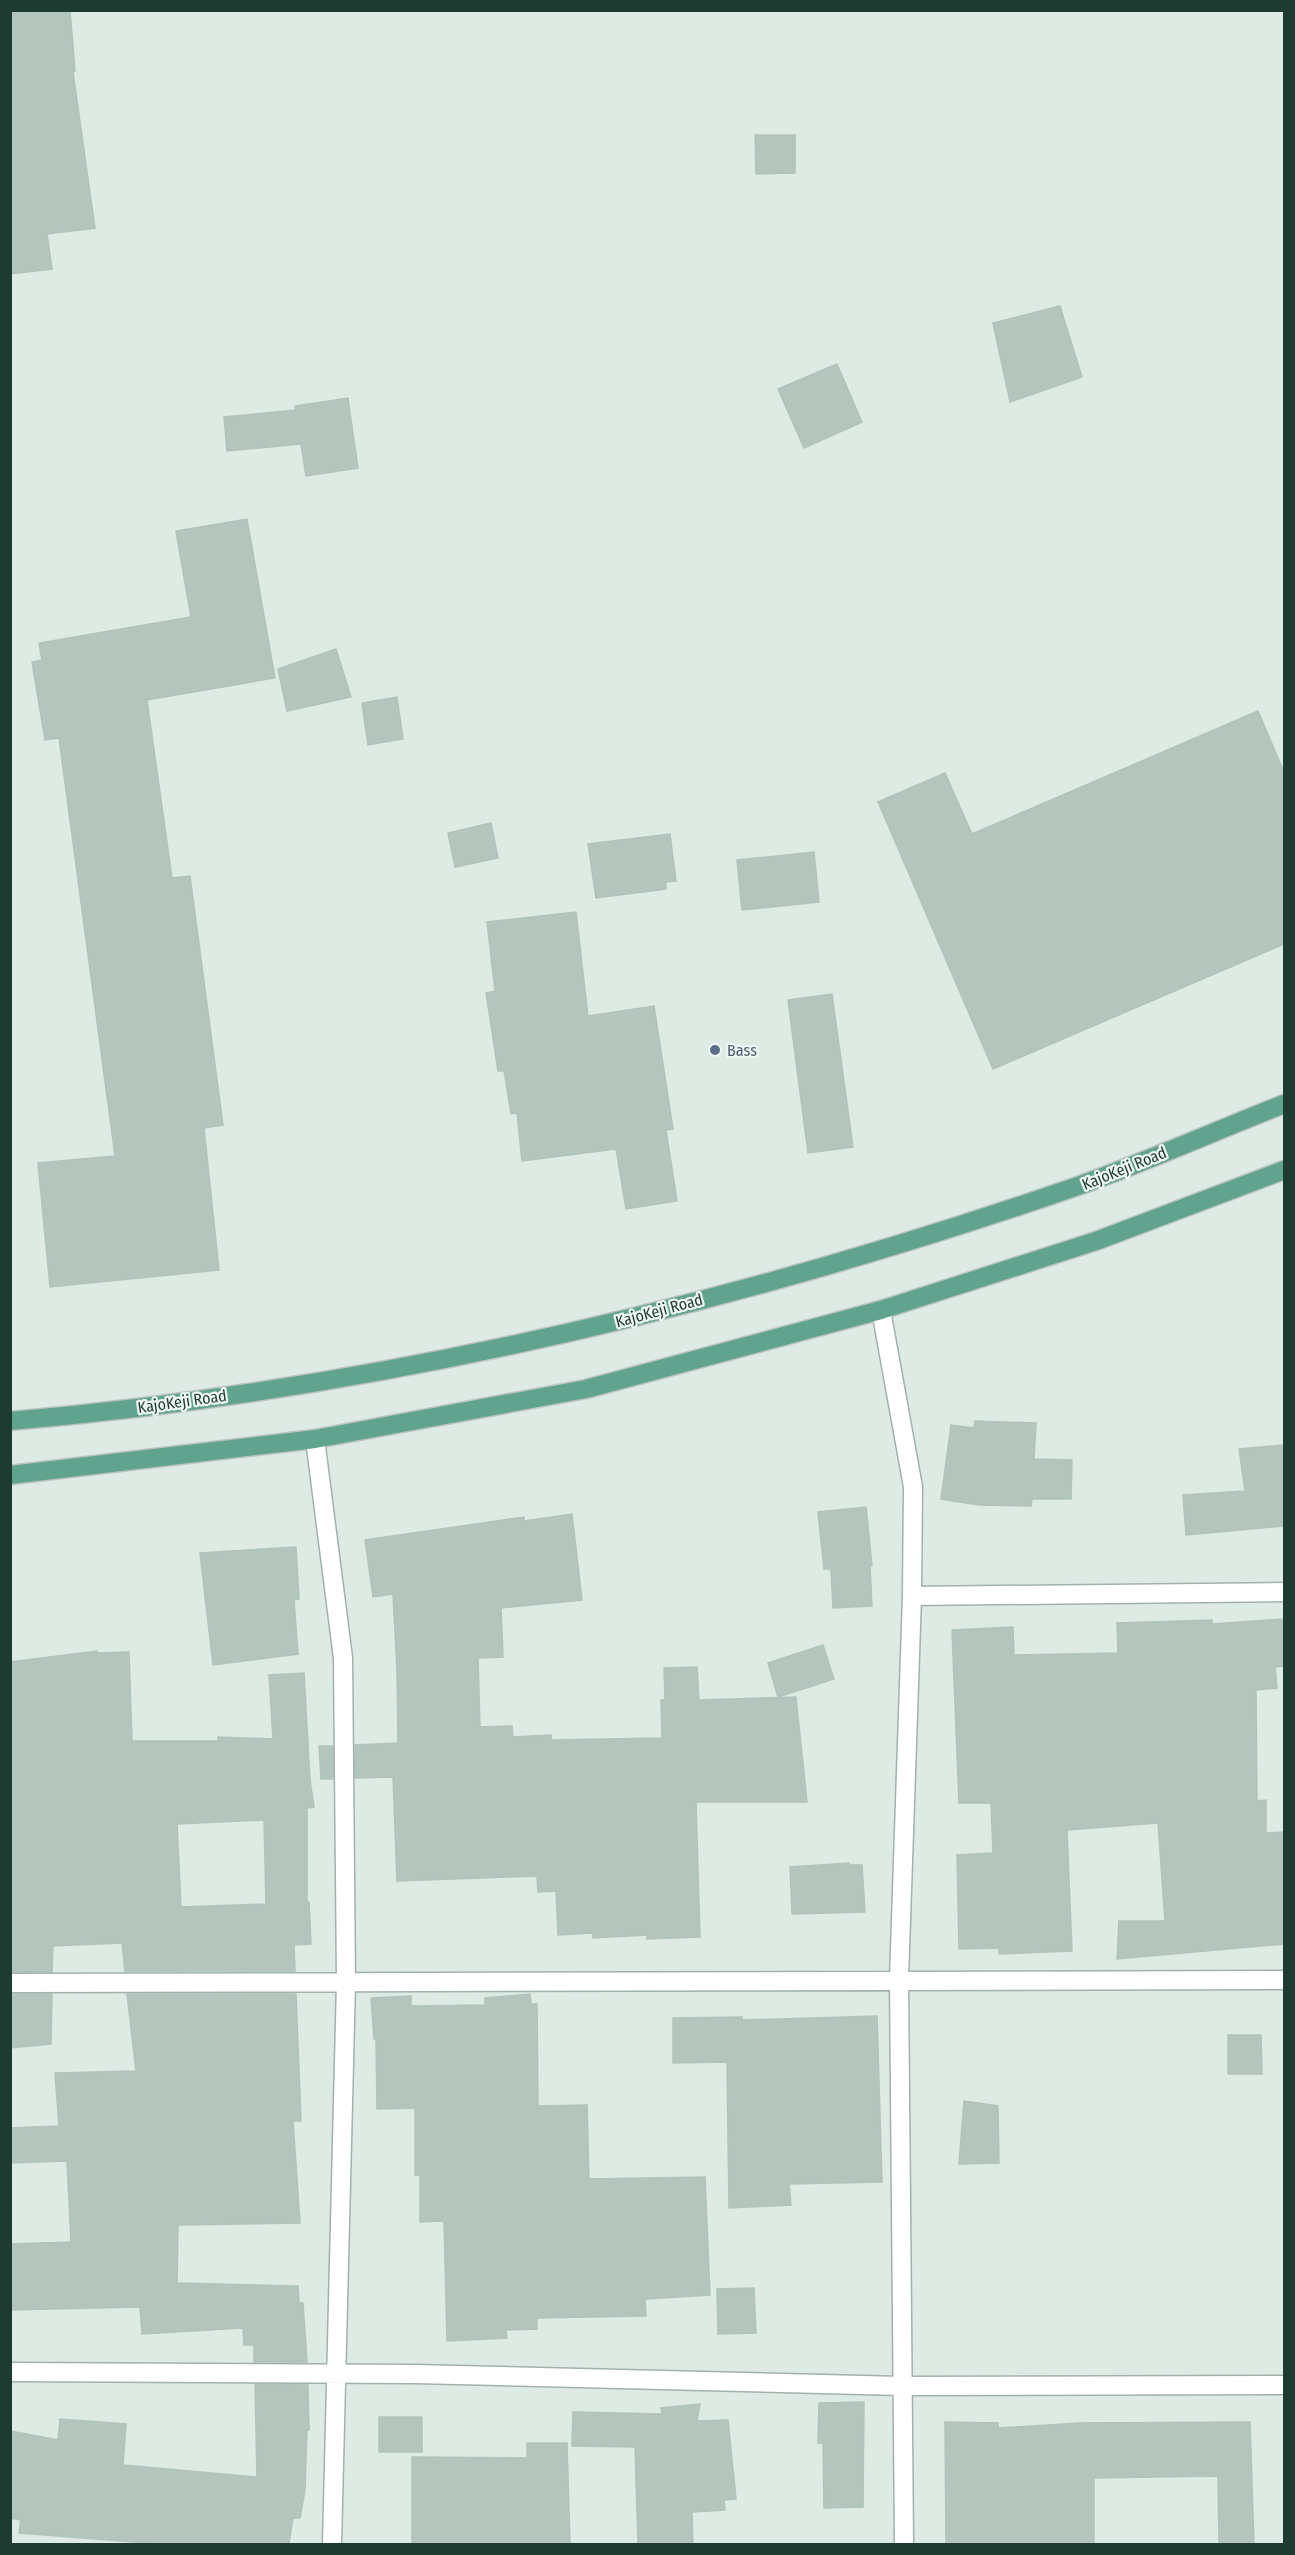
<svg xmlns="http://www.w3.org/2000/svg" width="1295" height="2555" viewBox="0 0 1295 2555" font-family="'Fira Sans Condensed',sans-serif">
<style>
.building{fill:#b3c5bd;stroke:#b0c4bb;stroke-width:1.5;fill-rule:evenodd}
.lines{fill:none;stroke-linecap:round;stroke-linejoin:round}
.street-casing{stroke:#a1b2ab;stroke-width:21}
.primary-casing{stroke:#bcc4c2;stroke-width:21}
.street{stroke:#fff;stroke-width:18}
.primary{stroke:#60a38e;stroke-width:18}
.service-dot{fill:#5c6f8a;stroke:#eef7f2;stroke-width:2}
.labels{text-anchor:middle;stroke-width:4.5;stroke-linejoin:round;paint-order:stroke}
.service-label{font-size:16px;fill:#4e5e75;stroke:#eef7f2;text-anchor:start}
.street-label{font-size:16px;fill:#1e3b32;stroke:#eef7f2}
</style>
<rect width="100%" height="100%" fill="#deeae4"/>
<path class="building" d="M 10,10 L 70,10 L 75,71 L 73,72 L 95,228 L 47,234 L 52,269 L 10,274 Z
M 755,135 L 795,135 L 795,173 L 756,174 Z
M 1060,306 L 1082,377 L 1010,402 L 993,323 Z
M 837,364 L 862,422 L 804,448 L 778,389 Z
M 348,398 L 358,468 L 306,476 L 301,444 L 227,451 L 224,417 L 296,410 L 295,406 Z
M 247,519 L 275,678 L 147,700 L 172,878 L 190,876 L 223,1125 L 204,1128 L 219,1270 L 50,1287 L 38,1163 L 115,1156 L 59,738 L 45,740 L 32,662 L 42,660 L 39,643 L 191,617 L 176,531 Z
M 336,649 L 351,697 L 287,711 L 278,669 Z
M 397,697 L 403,739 L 368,745 L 362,703 Z
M 1258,711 L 1284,772 L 1284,944 L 993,1069 L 878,802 L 945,773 L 972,834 Z
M 491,823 L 498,858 L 455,867 L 448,833 Z
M 670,834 L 676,881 L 666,882 L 666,889 L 596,898 L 588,844 Z
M 814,852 L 819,902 L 742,910 L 737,860 Z
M 576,912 L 588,1016 L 654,1006 L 673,1129 L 666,1130 L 677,1201 L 626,1209 L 616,1149 L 522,1161 L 517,1113 L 511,1114 L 504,1071 L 498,1071 L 486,993 L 495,991 L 487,922 Z
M 832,994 L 853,1147 L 808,1153 L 788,1000 Z
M 975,1421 L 1036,1423 L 1034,1459 L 1072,1460 L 1071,1499 L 1032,1499 L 1031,1506 L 979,1505 L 941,1499 L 951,1425 L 974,1428 Z
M 1284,1445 L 1284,1526 L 1186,1535 L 1183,1495 L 1245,1491 L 1239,1449 Z
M 866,1507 L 872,1565 L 870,1566 L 872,1606 L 833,1608 L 831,1569 L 824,1569 L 818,1512 Z
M 572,1514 L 582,1600 L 501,1608 L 503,1657 L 478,1658 L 480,1727 L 512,1726 L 513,1737 L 551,1735 L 551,1740 L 662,1738 L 661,1700 L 665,1700 L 664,1668 L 697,1667 L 699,1700 L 796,1697 L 807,1802 L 696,1802 L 700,1937 L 647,1939 L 647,1935 L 593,1938 L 593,1933 L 558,1935 L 556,1891 L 538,1892 L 537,1876 L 397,1881 L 393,1777 L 355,1778 L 355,1745 L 398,1743 L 397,1670 L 393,1594 L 373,1597 L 365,1540 L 524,1517 L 524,1521 Z
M 296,1547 L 299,1599 L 294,1600 L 298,1654 L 213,1665 L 200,1553 Z
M 1284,1619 L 1284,1666 L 1275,1667 L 1277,1688 L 1256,1690 L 1257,1801 L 1266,1800 L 1266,1833 L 1284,1832 L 1284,1944 L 1117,1959 L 1119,1921 L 1165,1921 L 1158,1823 L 1067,1830 L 1072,1951 L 999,1954 L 999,1948 L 959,1949 L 957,1855 L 993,1853 L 991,1803 L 959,1803 L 952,1630 L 1013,1627 L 1014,1655 L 1118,1653 L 1117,1623 L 1212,1620 L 1212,1624 Z
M 823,1645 L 834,1679 L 778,1697 L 768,1663 Z
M 97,1651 L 97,1653 L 129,1652 L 132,1741 L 218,1741 L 218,1737 L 273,1739 L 269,1675 L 304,1673 L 310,1780 L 314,1807 L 307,1808 L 307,1902 L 309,1902 L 311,1944 L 294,1945 L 295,1971 L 125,1971 L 122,1943 L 53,1946 L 52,1972 L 10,1972 L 10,1662 ZM 264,1820 L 266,1904 L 181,1907 L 177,1824 Z
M 319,1746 L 333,1746 L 333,1779 L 321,1779 Z
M 849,1863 L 849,1865 L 862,1865 L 865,1912 L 792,1914 L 790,1867 Z
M 10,1994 L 52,1994 L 51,2044 L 10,2048 Z
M 127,1994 L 296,1994 L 301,2121 L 293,2121 L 300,2223 L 178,2225 L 177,2283 L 298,2286 L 299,2303 L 303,2303 L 307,2362 L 254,2362 L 254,2345 L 244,2345 L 243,2328 L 142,2334 L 140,2307 L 10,2310 L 10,2244 L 71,2242 L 67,2161 L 10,2163 L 10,2128 L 59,2126 L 55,2073 L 136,2071 Z
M 530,1994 L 531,2004 L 537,2004 L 538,2106 L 587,2105 L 589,2179 L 705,2177 L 710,2295 L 645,2299 L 646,2316 L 537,2318 L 537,2329 L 506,2330 L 507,2338 L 447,2341 L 444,2221 L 420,2222 L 420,2175 L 415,2175 L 415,2108 L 377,2109 L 376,2039 L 374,2039 L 371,1998 L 411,1996 L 411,2006 L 485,2005 L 485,1998 Z
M 877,2016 L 882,2182 L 789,2184 L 791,2205 L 729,2208 L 727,2062 L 673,2063 L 673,2018 L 742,2017 L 742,2020 Z
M 1228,2035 L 1261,2035 L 1262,2074 L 1228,2074 Z
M 964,2101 L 998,2106 L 999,2163 L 959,2164 Z
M 754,2288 L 756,2333 L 718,2334 L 717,2289 Z
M 255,2384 L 308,2385 L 309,2430 L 307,2430 L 305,2490 L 300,2518 L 293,2518 L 289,2544 L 159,2544 L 19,2533 L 21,2520 L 10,2518 L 10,2431 L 58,2440 L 60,2419 L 126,2424 L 123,2465 L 257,2477 Z
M 864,2402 L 863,2507 L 824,2508 L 823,2443 L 818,2443 L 819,2403 Z
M 700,2404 L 697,2421 L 728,2420 L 736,2499 L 724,2500 L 725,2510 L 692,2512 L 693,2544 L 638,2544 L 635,2447 L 572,2446 L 573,2412 L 662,2414 L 661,2408 Z
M 379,2417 L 422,2417 L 422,2452 L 379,2452 Z
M 945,2422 L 998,2423 L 998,2428 L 1079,2423 L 1250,2422 L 1254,2544 L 1219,2544 L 1218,2476 L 1094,2478 L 1094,2544 L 946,2544 Z
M 527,2443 L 567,2443 L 570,2544 L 412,2544 L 412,2457 L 527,2458 Z"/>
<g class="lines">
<defs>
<path id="street" d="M 881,1310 L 913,1487 L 912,1596 L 899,1979 L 904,2544
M 315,1439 L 343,1658 L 346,1982 L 332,2544
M 912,1596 L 1284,1592
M 10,1983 L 1284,1980
M 10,2372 L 415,2374 L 902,2386 L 1284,2385"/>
<path id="primary" d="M 10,1421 C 372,1390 733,1305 1075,1187 C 1146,1162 1215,1131 1284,1104
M 10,1475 L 315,1439 L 586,1389 L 881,1310 L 1096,1241 L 1284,1170"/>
</defs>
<use href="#street" class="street-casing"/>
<use href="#primary" class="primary-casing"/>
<use href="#street" class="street"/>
<use href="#primary" class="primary"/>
</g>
<circle class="service-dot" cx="715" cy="1050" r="6"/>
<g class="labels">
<g class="service-label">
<text x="727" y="1056">Bass</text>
</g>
<g class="street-label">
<text transform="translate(1124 1168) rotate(-22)" y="6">KajoKeji Road</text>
<text transform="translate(659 1310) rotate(-15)" y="6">KajoKeji Road</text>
<text transform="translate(182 1401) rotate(-8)" y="6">KajoKeji Road</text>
</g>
</g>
<rect width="1295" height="2555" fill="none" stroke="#1e3b32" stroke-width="24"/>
</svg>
